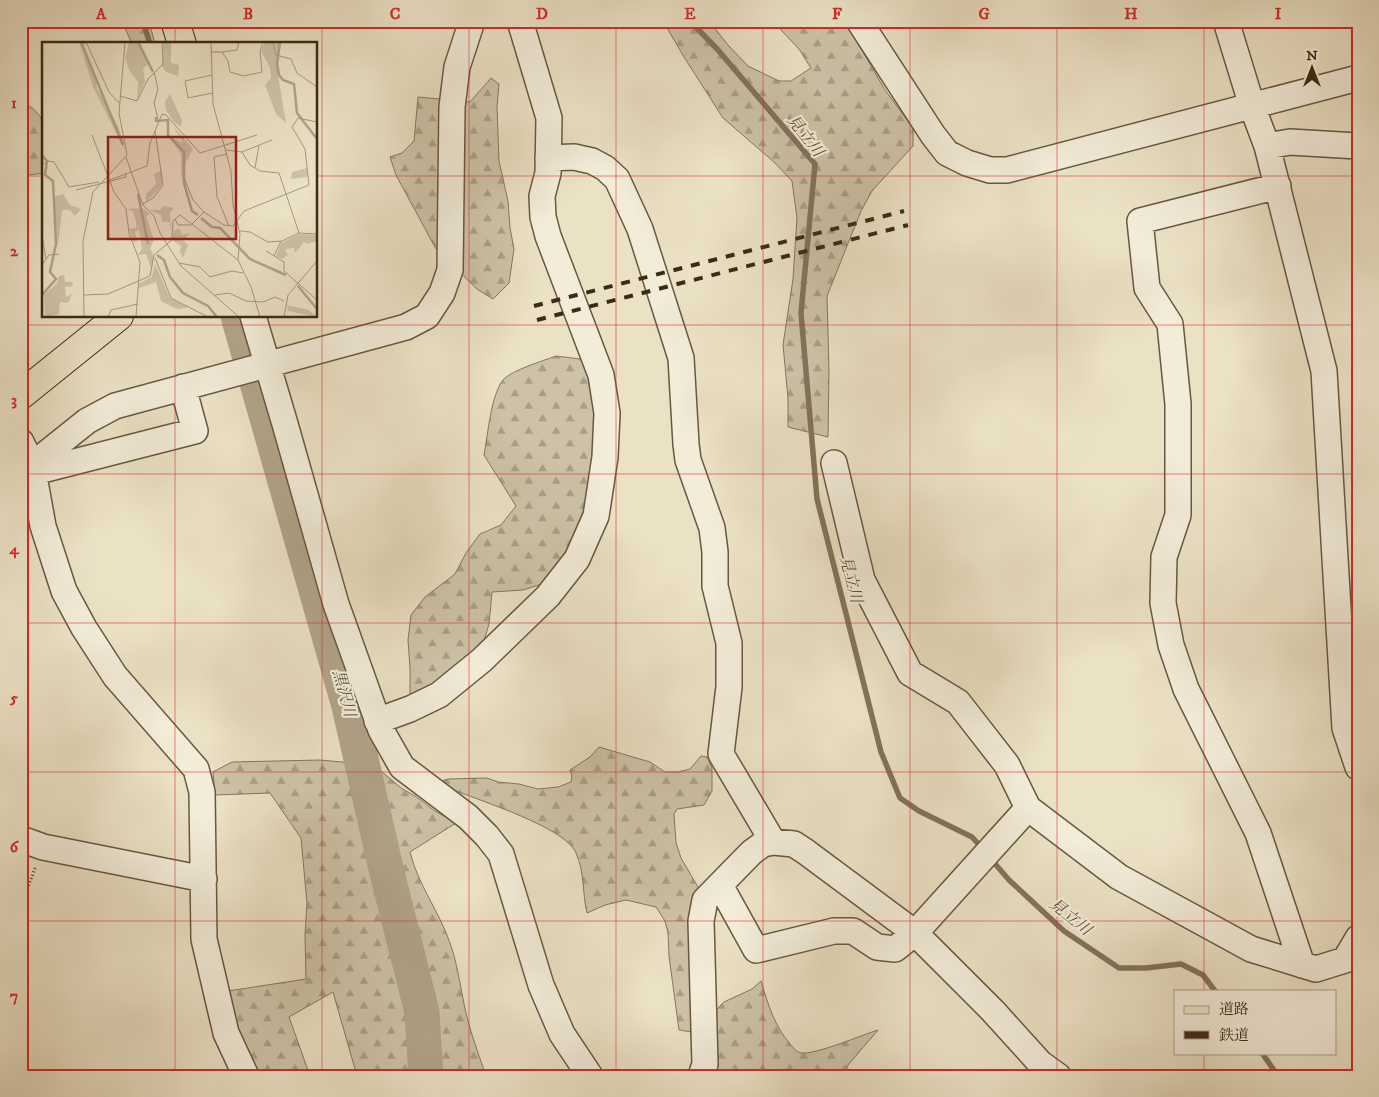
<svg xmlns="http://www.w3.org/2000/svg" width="1379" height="1097" viewBox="0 0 1379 1097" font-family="'IM FELL DW Pica','Noto Serif JP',serif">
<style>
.forest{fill:url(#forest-firs);stroke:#84765e}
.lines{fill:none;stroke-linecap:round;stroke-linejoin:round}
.stream{stroke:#82735b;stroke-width:5.5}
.river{stroke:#b0a389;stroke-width:35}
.minor-casing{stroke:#685841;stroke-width:28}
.major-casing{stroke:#3c2a15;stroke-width:30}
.path{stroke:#3c2a15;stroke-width:3;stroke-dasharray:1 2.5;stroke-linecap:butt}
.minor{stroke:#f2ecd9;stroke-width:25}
.major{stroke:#ebe1c5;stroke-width:28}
.rail{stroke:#3c2a15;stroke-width:4;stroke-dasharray:9 9;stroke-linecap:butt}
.grid{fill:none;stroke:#d62828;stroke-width:1;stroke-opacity:0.55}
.labels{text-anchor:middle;stroke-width:4.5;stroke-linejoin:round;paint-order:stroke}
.water-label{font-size:16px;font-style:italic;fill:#5f4e38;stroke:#f2ecd9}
.inset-river{fill:none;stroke:#b0a389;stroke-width:2.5}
.inset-road{fill:none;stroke:#a5987f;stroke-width:1}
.view{fill:#8f2418;fill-opacity:0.15;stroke:#8f2418;stroke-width:2.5}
.inset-edge{fill:none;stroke:#3c2a15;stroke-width:2.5}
.neatline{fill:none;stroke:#d62828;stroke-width:2}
.grid-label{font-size:16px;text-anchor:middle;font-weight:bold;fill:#d62828}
</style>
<defs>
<pattern id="forest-firs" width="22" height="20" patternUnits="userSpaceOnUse" patternTransform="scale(1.25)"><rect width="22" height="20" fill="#cdc2a7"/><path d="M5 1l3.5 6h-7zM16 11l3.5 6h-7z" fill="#a89e87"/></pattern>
</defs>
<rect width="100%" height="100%" fill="#ebe1c5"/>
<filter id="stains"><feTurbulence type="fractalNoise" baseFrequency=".004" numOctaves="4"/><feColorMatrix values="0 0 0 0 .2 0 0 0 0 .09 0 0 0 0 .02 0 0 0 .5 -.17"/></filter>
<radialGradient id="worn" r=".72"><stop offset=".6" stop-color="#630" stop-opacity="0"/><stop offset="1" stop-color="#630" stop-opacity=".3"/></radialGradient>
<path class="forest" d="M 122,21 L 149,21 L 155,44 L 132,44 Z
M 663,21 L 709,21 L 728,45 L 748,66 L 779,81 L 791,81 L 811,68 L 799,49 L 781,30 L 775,21 L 845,21 L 885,90 L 913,128 L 913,146 L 872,191 L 861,211 L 827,296 L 829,370 L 828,437 L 788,427 L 788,398 L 783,345 L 793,279 L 797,218 L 792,181 L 774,162 L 723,118 L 684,57 Z
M 491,78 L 499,84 L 497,107 L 499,161 L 508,201 L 510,228 L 514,249 L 509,283 L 493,299 L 477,289 L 436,249 L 396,175 L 390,157 L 402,153 L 414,141 L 418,97 L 470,102 Z
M 21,102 C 30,104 41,115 44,124 C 47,134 44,161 44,173 L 21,176 Z
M 556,356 L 580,359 L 585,365 L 596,403 L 598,454 L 585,516 L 561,565 L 545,583 L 523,590 L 492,592 L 489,624 L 483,644 L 410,703 L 410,668 L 408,640 L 411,615 L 425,597 L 455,574 L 466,553 L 480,534 L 501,525 L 516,506 L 484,455 C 488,434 491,395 503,380 C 512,370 543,361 556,356 Z
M 599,747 L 650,762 L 665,772 L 678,772 L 690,769 L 701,756 L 707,757 L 712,768 L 712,791 L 704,805 L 677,809 L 674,814 L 676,843 L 681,858 L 702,894 L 698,1033 L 679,1030 L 669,956 L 668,933 L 665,921 L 656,907 L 626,900 L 605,905 L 587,913 C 582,892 585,873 576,853 C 565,826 473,799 444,786 L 442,781 L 448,779 L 487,778 L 498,782 L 519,784 L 538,789 L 558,787 L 571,782 L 572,776 L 570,770 L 590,757 Z
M 320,760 L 374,765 L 401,788 L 415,796 L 435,811 L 456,823 L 410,852 C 418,885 439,911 450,943 C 459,968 461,995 468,1021 C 473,1040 480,1058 486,1076 L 357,1076 L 333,992 L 289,1017 L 310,1076 L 260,1076 L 237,1034 L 228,991 L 306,979 L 305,935 L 307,903 L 301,838 L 270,793 L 215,795 L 213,772 L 232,762 Z
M 761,981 C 768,1004 774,1025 790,1044 C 793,1047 796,1052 801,1053 C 815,1055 862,1035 878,1030 L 848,1065 L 844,1076 L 708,1076 L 715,1011 L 724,1002 L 752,989 Z"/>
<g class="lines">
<path class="stream" d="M 143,21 L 150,44
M 690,21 L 718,50 L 815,164 L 801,313 L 817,499 L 881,752 L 900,798 L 919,811 L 972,837 L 983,849
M 990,858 L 1009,880 L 1064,931 L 1119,968 L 1146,968 L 1181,964 L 1203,975 L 1215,991
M 1262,1053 L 1278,1076"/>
<path class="river" d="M 238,316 L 349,706 L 387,873 L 422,1012 L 426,1076"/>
<defs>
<path id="minor" d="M 859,21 L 933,135 L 947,153 L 967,163 L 990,170 L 1007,170 L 1358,78
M 1226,21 L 1252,106 L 1267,146 L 1324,371 L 1345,728 L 1358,767
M 1267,146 L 1290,142 L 1358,146
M 548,158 L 574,157 L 592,161 L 605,168 L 617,179 L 640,229 L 681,358 L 686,444 L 688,460 L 712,528 L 715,552 L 715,586 L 729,643 L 729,687 L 721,754 L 773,842
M 1278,186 L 1140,221 L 1147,288 L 1170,324 L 1178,404 L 1178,515 L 1164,557 L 1163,603 L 1171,645 L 1186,689 L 1258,833 L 1302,965
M 253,316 L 285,424 L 336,604 L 381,730 L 402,767 L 468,817 L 487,836 L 501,854 L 541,985 L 562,1034 L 590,1076
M 21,442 L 32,465 L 43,526 L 64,591 L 84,628 L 115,676 L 196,769 L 202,792 L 204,939 L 226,1033 L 246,1076
M 834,463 L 862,580 L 910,673 L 958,702 L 1007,765 L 1028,808 L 1119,877 L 1251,949 L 1316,969 L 1345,960 L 1358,938
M 32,465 L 87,421 L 115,406 L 406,327 L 427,316 L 442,293 L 450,270 L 452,107 L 457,67 L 472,21
M 27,474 L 195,431 L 183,387
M 377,721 L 410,709 L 439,695 L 482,660 L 548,596 L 577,559 L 596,516 L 605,457 L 607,413 L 601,375 L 548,236 L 543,217 L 542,196 L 548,173 L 549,118 L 520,21
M 21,839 L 43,847 L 204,879
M 720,885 L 756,950 L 834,931 L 853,931 L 877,947 L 895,949 L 915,933 L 1028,808
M 701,1076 L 705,1064 L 701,921 L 705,900 L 752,852 L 763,844 L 773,842 L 794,844 L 806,852 L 915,933 L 993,1011 L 1040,1063 L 1058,1076"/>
<path id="major" d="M 175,21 L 182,44
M 21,395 L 119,316"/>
</defs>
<use href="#minor" class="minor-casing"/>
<use href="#major" class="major-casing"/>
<path class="path" d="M 21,905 L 36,866"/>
<use href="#minor" class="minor"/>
<use href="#major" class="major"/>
<path class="rail" d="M 534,306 L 904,211
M 537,320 L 908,225"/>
</g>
<path class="grid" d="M 175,21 L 175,44M 322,21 L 322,1076M 469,21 L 469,1076M 616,21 L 616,1076M 763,21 L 763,1076M 910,21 L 910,1076M 1057,21 L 1057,1076M 1204,21 L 1204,991M 21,176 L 44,176M 316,176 L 1358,176M 175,316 L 175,1076M 21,325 L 1358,325M 21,474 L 1358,474M 21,623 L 1358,623M 21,772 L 1358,772M 21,921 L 1358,921M 1204,1053 L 1204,1076"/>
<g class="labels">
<g class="water-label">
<text transform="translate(806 135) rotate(52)" y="6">見立川</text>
<text transform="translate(852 579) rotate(76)" y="6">見立川</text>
<text transform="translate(345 693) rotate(75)" y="6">黒沢川</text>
<text transform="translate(1071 916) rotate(39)" y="6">見立川</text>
</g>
</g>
<g transform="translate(42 42)">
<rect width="275" height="275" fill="#ebe1c5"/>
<path d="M 37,0 L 43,1 L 41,11 L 52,29 L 55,46 L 77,86 L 82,107 L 51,45 ZM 87,0 L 98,0 L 108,21 L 101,26 L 103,40 L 95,57 L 96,40 L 87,28 L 83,16 ZM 121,0 L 129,0 L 129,21 L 137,23 L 136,34 L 124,30 L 120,24 ZM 223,0 L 237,0 L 234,22 L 244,81 L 234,72 L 223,43 L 229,36 L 228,26 L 219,9 ZM 128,52 L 140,78 L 139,85 L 132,80 L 124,68 L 123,60 ZM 131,84 L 151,107 L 143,122 L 143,136 L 139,135 L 139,112 L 126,94 L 141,101 ZM 265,126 L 266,135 L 249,137 L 250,130 ZM 120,128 L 120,143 L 104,160 L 104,152 L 114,142 L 112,132 ZM 21,152 L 28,163 L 39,167 L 33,174 L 28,168 L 20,168 L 16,205 L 12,155 ZM 121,164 L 132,166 L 128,171 L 129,191 L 127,180 L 120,180 L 119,173 L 107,168 L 118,168 ZM 100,166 L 108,172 L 104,174 L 112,198 L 108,206 L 111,213 L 110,228 L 104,212 L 96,213 L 100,207 L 97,188 L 93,190 L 95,199 L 92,200 L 87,187 L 94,186 L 94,179 L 91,169 L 85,167 ZM 137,186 L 140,193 L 148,191 L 141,198 L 146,203 L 141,216 L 138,210 L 139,204 L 130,198 L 132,189 ZM 257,192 L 275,193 L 275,199 L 266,202 L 262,200 L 253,211 L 252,206 L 243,207 L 246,213 L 240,217 L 234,214 L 239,201 ZM 113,222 L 128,256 L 146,265 L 143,266 L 135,267 L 119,259 L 114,240 L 97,246 L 96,242 L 110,235 ZM 22,233 L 23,240 L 30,240 L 31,244 L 23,245 L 24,255 L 30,252 L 26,261 L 18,260 L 17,272 L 3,275 L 2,253 L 15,241 L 17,234 ZM 245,263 L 267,268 L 274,275 L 246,269 Z" fill="#cdc2a7"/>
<path class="inset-river" d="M 39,0 L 81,103M 96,0 L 111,30M 238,0 L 235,22 L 237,33 L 241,38 L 252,42 L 255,71 L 275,97M 114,75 L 114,79 L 126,78 L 126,93 L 142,110 L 142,141 L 150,169 L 156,173M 0,113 L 5,119 L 3,133 L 11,139 L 14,202 L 8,230 L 14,237 L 0,253M 96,152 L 106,202M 159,176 L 170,185 L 178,186 L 208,217 L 244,233M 115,213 L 122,218 L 128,235 L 141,251 L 166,264 L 175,275M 256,244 L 275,267"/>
<path class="inset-road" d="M 44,0 L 67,50 L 77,61M 169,0 L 171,62 L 189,129 L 191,163 L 198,192 L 196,218 L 209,245 L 218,275M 231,1 L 234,13 L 249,17 L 255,31 L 275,45M 169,10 L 180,10 L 186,19 L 188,30 L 202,34 L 220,30 L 218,9 L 221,0M 180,10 L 195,8 L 197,0M 112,30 L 116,47 L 112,61 L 116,77M 170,33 L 143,39 L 146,56 L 170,51M 78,54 L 95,59 L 106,37 L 121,22 L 120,0M 50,93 L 72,150 L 84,167 L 87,191 L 98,220 L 94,275M 184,108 L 200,110 L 208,123 L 218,129 L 237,131 L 257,191M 200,110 L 230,98M 185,112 L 172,115 L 175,155 L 187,184M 84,115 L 101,163 L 112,174 L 118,191 L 139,224 L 197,275M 0,123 L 6,119 L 12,120 L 27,145 L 57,140M 213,126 L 217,103M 68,138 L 105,124 L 108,101 L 120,72 L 124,73 L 158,111 L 215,93M 143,138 L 151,158 L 162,170 L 182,183 L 191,184 L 202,169 L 267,143 L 263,107 L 250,85 L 256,76 L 275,80M 34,148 L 84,135 L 83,131M 101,162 L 111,156 L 121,143 L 113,89M 133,177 L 136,183 L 149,183 L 162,170M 198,189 L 208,190 L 226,200 L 240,199 L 257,191 L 275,192M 0,194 L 4,217M 224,209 L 242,220 L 242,229 L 275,258M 232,214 L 239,199M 113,216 L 129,256 L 166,275M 137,221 L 158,225 L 168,235 L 190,229 L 201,231M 0,223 L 7,213 L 17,212M 42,253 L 66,252 L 108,234 L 112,213 L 130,198 L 131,179 L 138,173 L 196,218M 173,253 L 187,251 L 204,259 L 221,260 L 233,255 L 242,259M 42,275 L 41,199 L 51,150 L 85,113 L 77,71 L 83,0M 66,275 L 69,268 L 96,262M 242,275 L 246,253 L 275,219"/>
<path class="view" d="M 66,95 L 194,95 L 194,197 L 66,197 Z"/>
<rect width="275" height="275" class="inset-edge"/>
</g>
<rect width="1379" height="1097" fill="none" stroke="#ebe1c5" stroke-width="55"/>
<rect x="1174" y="990" width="162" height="65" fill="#f2ecd9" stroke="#a99e8b"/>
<rect x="1184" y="1006" width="25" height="8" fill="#ebe1c5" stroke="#a99e8b"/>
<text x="1219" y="1014" font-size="15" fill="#3c2a15">道路</text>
<rect x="1184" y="1031" width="25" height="8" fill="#3c2a15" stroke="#a99e8b"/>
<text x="1219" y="1040" font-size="15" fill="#3c2a15">鉄道</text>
<g transform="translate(1312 68)" stroke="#f2ecd9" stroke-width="4" paint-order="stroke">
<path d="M0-4L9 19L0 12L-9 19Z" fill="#3c2a15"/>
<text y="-8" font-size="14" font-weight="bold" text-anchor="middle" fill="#3c2a15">N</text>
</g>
<rect x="28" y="28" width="1324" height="1042" class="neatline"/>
<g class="grid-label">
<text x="101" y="19">A</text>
<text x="248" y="19">B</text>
<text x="395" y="19">C</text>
<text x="542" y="19">D</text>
<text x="690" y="19">E</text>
<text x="837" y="19">F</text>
<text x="984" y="19">G</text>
<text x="1131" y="19">H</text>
<text x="1278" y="19">I</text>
<text x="14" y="108">1</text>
<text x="14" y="256">2</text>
<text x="14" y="405">3</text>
<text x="14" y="554">4</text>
<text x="14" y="703">5</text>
<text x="14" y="852">6</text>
<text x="14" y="1001">7</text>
</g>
<rect width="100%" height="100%" filter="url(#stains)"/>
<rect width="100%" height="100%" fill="url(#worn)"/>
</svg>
